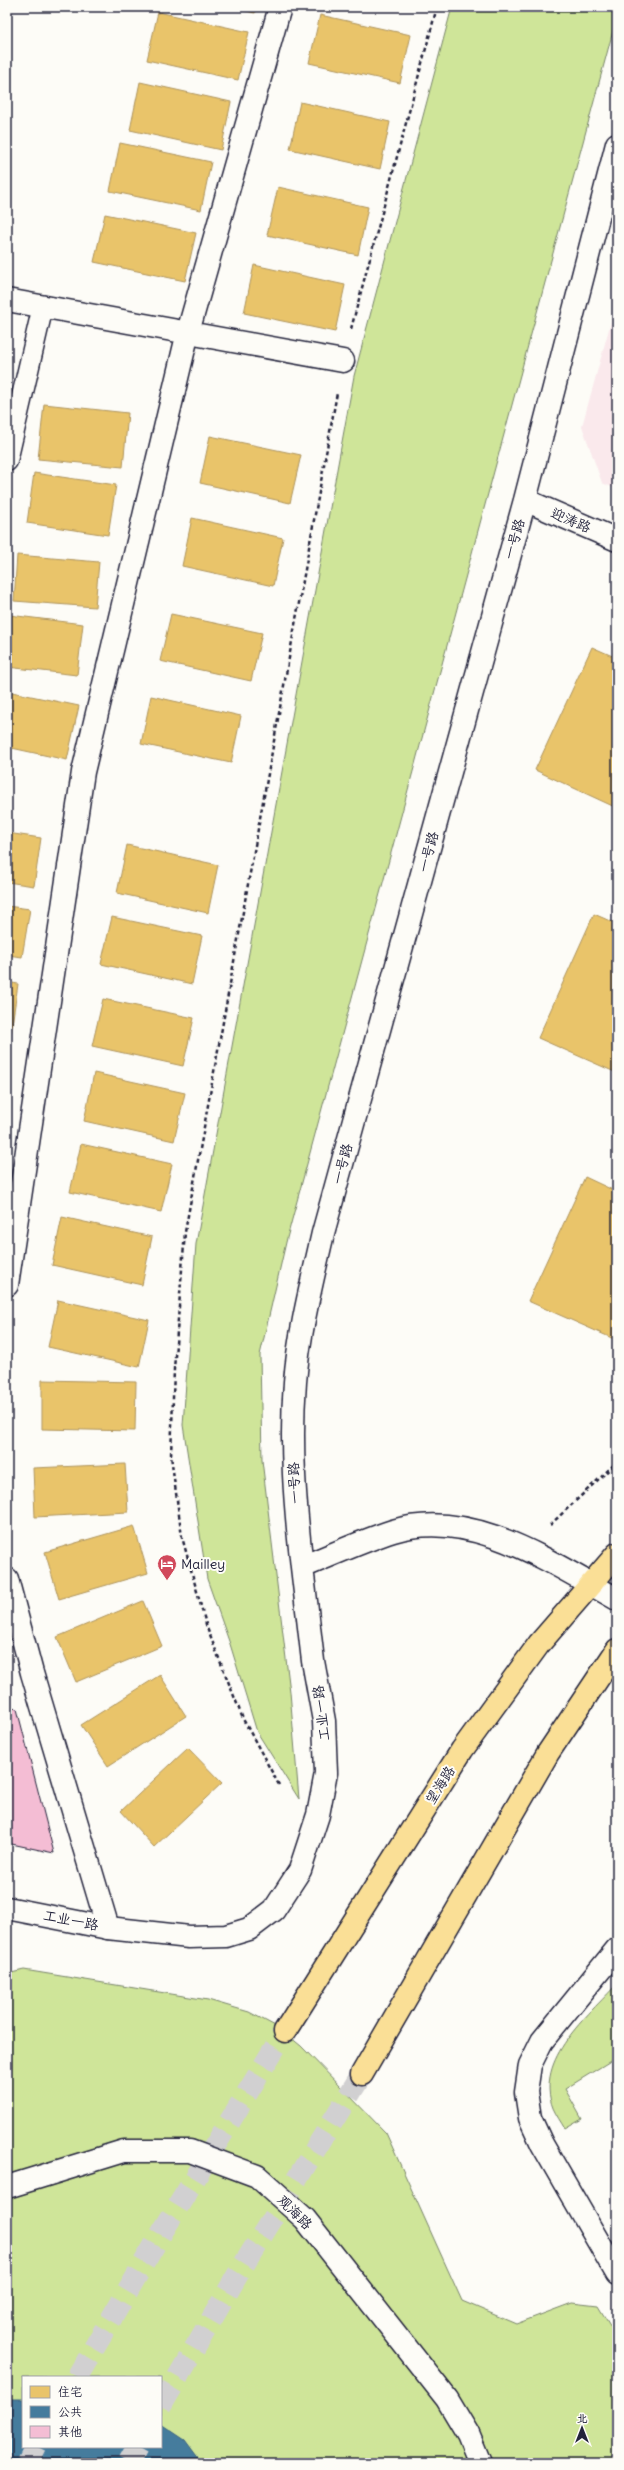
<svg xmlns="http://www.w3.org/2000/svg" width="624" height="2470" viewBox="0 0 624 2470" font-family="Delius,'LXGW WenKai TC',sans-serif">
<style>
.built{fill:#fae9ec}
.green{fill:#cfe599;stroke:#78846a;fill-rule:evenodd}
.homes{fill:#e9c46a;stroke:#ad935c}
.public{fill:#457b9d;stroke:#3a6080}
.building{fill:#f4bdd4;stroke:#22223b}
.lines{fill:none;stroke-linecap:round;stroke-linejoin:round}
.primary-tunnel{stroke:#d1d0d1;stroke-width:22;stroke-dasharray:22 11;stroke-linecap:butt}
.service-casing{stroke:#22223b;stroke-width:23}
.minor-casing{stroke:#22223b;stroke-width:25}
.tertiary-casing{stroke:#22223b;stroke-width:25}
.primary-casing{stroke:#22223b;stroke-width:25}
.path{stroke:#22223b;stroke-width:2.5;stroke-dasharray:4 3;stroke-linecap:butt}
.service{stroke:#fdfcf7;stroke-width:20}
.minor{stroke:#fdfcf7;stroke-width:22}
.tertiary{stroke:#fdfcf7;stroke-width:22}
.primary{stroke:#fadf96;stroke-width:22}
.labels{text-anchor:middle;stroke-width:4;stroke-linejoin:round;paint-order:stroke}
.street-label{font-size:14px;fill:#22223b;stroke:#fdfcf7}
.poi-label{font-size:14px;fill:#22223b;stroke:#fdfcf7;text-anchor:start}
</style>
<rect width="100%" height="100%" fill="#fdfcf7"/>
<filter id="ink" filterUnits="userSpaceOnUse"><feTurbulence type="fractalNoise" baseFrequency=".025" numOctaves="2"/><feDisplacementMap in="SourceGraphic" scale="8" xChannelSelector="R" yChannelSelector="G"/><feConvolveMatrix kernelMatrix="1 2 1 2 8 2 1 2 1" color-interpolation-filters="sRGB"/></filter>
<g filter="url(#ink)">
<path class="built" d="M 617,300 L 617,489 L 602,483 L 582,426 Z"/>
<path class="green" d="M 452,7 L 617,7 L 617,16 L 287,1238 L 260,1355 L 262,1460 L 290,1692 L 299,1799 L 257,1732 L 230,1644 L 207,1579 L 183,1425 L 196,1244 L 354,376 Z
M 24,1970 L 208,2000 L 249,2012 L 279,2028 L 301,2046 L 386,2133 L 462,2301 L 516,2324 L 572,2303 L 598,2306 L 617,2337 L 617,2463 L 7,2463 L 7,1974 ZM 23,2377 L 161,2377 L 161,2447 L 23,2447 Z
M 617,1984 L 617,2057 L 565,2089 L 582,2119 L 565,2129 C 561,2122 556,2115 553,2108 C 534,2059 588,2016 617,1984 Z"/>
<path class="homes" d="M 229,7 L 256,7 L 255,13 Z
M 158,12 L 249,32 L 238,80 L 147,60 Z
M 320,15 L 411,35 L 400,83 L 309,63 Z
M 140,82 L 231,102 L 221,150 L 130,130 Z
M 300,102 L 390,122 L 380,169 L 290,149 Z
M 120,143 L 211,162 L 201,210 L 110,191 Z
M 278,187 L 368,207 L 358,255 L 267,235 Z
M 105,214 L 196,233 L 185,281 L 94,262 Z
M 254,265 L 345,285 L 335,332 L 244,313 Z
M 44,404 L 128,413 L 123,467 L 38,459 Z
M 210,436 L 301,455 L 290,503 L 200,483 Z
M 34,473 L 116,485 L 108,535 L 27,523 Z
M 192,518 L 283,538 L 273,586 L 182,566 Z
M 17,555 L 99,562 L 95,607 L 14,601 Z
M 171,614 L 262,633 L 251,681 L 160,661 Z
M 9,615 L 83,624 L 77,675 L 7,667 Z
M 592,647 L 617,658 L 617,808 L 535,770 Z
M 7,691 L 79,706 L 67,760 L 7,747 Z
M 151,696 L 241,716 L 231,763 L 141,744 Z
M 7,833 L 41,838 L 34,886 L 7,882 Z
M 127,845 L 218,865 L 208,913 L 117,893 Z
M 7,906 L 30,909 L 22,957 L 7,955 Z
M 594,914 L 617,924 L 617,1073 L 538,1038 Z
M 112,917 L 202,936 L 192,984 L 101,964 Z
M 7,982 L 18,984 L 11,1032 L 7,1032 Z
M 103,999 L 194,1018 L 183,1066 L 92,1046 Z
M 94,1073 L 185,1093 L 174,1141 L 84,1121 Z
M 81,1144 L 172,1164 L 161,1212 L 70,1192 Z
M 585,1177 L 617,1192 L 617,1334 L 614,1339 L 528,1301 Z
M 62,1217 L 152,1237 L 142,1285 L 52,1265 Z
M 58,1300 L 149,1320 L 139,1367 L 48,1347 Z
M 42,1380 L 136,1382 L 135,1431 L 42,1429 Z
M 125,1464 L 128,1512 L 35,1517 L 33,1468 Z
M 134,1526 L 148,1573 L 59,1599 L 45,1552 Z
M 143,1601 L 162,1646 L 76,1682 L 57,1637 Z
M 160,1675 L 186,1716 L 108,1766 L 81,1725 Z
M 188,1748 L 222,1783 L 154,1847 L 121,1811 Z"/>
<path class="public" d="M 11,2399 L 23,2399 L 23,2447 L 161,2447 L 161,2424 L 185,2440 L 202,2463 L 7,2463 L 7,2400 Z"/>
<path class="building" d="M 7,1707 L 17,1709 L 54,1853 L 7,1843 Z"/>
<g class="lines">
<path class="primary-tunnel" d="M 77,2377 L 161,2234 L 285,2031
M 161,2406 L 238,2274 L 362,2074
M 28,2463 L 36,2447
M 128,2463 L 137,2447"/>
<defs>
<path id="service" d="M 7,461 L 43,306"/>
<path id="minor" d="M 7,300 L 343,361
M 7,1285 L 83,772 L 188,332 L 280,7
M 7,1579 L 32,1673 L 108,1928
M 617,1949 L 542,2041 L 530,2065 L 526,2092 L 530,2118 L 542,2144 L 617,2274
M 7,2187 L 124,2151 L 190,2151 L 257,2176 L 305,2219 L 447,2399 L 468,2434 L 480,2463"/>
<path id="tertiary" d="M 525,500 L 617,540
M 302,1567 C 295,1505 290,1444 295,1382 C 299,1332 312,1282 323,1233 L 525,500 L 617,144
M 7,1908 L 108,1928 L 189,1937 L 226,1936 L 249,1929 L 274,1910 L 300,1870 L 318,1815 L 326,1773 L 324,1721 L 313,1661 L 302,1567 C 332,1555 362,1541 393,1531 C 472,1507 551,1563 617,1599"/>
<path id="primary" d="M 285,2031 L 462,1750 L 539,1644 L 617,1554
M 362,2074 L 548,1753 L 617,1650"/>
</defs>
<use href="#service" class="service-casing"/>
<use href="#minor" class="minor-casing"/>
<use href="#tertiary" class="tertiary-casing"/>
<use href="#primary" class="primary-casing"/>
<path class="path" d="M 351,329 L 437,7
M 550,1525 L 617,1462
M 279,1785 L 243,1719 L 207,1628 L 182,1537 L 171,1456 L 174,1369 L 185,1232 L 337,393"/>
<use href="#service" class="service"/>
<use href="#minor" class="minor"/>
<use href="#tertiary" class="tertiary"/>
<use href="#primary" class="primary"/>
</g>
</g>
<defs>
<symbol id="hotel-pin" viewBox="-11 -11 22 30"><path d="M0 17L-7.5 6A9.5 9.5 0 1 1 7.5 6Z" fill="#d1495b" stroke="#fdfcf7"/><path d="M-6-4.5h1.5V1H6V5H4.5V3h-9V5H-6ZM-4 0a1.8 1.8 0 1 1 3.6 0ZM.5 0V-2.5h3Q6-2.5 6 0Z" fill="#fff"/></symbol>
</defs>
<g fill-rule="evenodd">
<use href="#hotel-pin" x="156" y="1553" width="22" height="30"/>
</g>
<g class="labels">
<g class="street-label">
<text transform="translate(571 520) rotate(23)" y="5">迎涛路</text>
<text transform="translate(514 539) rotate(-74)" y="5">一号路</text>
<text transform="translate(428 852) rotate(-75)" y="5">一号路</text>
<text transform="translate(342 1164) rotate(-75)" y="5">一号路</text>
<text transform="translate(294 1483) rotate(-93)" y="5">一号路</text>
<text transform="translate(321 1713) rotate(-97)" y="5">工业一路</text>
<text transform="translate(440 1785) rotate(-58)" y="5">望海路</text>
<text transform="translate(71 1920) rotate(11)" y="5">工业一路</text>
<text transform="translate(295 2212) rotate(45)" y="5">观海路</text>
</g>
<g class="poi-label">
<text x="181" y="1569">Mailley</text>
</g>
</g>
<rect width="624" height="2470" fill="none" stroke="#fdfcf7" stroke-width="24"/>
<rect x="12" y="12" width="600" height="2446" fill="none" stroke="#22223b" stroke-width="1.5" filter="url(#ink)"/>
<rect x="22" y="2376" width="140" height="72" fill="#fdfcf7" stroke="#a5a5ac"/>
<rect x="30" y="2386" width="20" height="12" fill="#e9c46a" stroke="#a5a5ac"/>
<text x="58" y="2396" font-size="12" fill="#22223b">住宅</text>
<rect x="30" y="2406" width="20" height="12" fill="#457b9d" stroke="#a5a5ac"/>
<text x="58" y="2416" font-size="12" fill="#22223b">公共</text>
<rect x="30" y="2426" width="20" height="12" fill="#f4bdd4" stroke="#a5a5ac"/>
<text x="58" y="2436" font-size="12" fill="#22223b">其他</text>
<g transform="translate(582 2428)" stroke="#fdfcf7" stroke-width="3" paint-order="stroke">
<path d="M0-3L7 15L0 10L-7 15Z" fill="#22223b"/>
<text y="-6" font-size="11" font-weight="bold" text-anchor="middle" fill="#22223b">北</text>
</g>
</svg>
